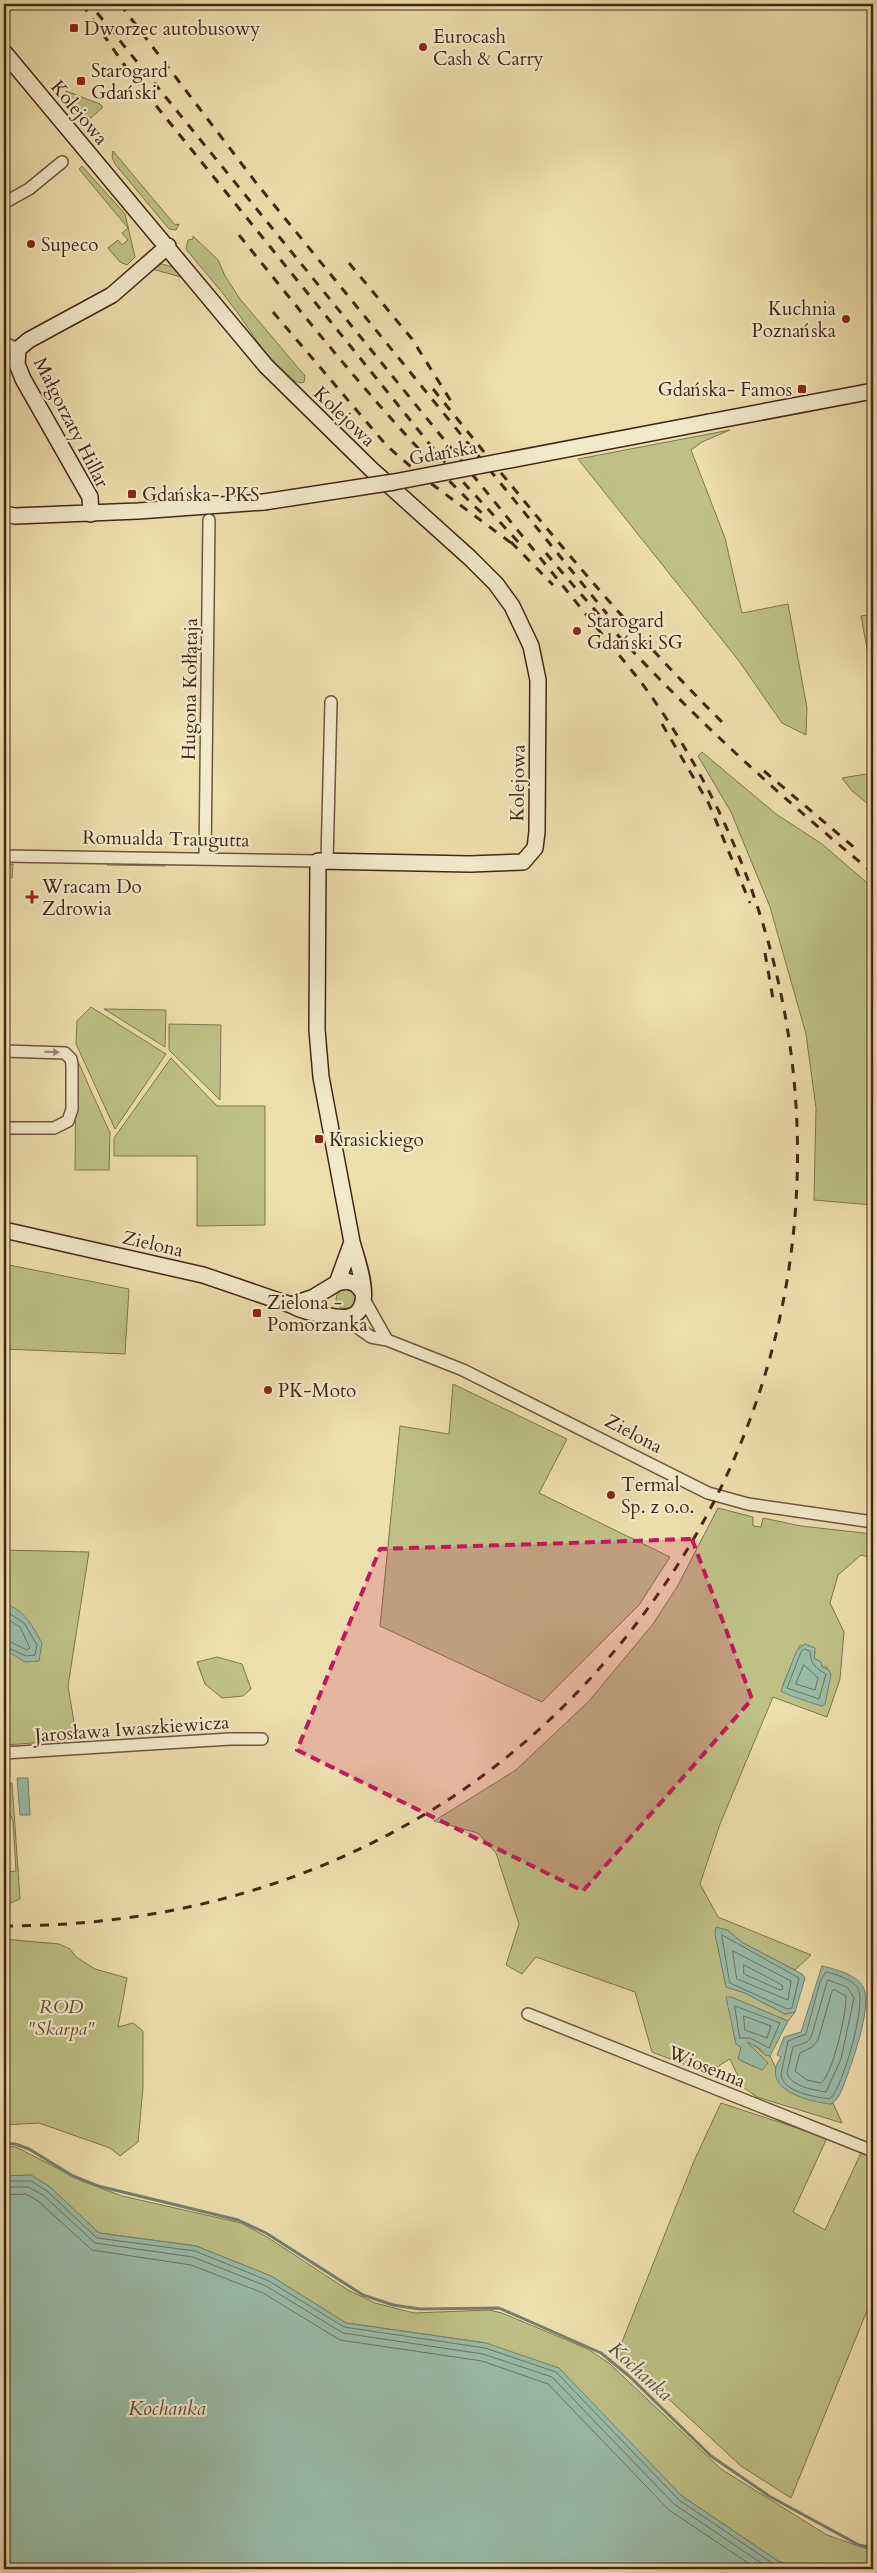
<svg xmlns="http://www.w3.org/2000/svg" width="877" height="2573" viewBox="0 0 877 2573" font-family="Cardo,serif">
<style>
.green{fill:#bec086;stroke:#80744e;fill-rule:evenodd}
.water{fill:#99bca8;stroke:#77806d}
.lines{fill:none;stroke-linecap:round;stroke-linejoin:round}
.shore{stroke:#6e725e;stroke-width:1}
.stream{stroke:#77806d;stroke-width:3}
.street-casing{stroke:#6e553b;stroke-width:14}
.secondary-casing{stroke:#432715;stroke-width:18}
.street{stroke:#f3eaca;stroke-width:11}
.secondary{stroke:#f3eaca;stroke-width:15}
.rail{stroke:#432715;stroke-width:3;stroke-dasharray:9 9;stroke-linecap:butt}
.secondary-bridge-casing{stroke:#432715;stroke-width:18;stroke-linecap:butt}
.secondary-bridge{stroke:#f3eaca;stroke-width:15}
.oneway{fill:#9b8870}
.marked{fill:#c2185b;fill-opacity:0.2;stroke:#c2185b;stroke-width:4;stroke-dasharray:10 6;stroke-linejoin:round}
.poi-dot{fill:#8f2418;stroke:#f3eaca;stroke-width:2}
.labels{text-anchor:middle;stroke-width:4.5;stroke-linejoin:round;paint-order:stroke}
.poi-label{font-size:19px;fill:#432715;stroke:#f3eaca;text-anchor:start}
.street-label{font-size:19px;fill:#432715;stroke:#f3eaca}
.park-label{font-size:19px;font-style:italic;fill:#624d31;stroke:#f3eaca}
.water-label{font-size:20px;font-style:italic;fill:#584c3a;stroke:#f3eaca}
</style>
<rect width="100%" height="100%" fill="#eddeae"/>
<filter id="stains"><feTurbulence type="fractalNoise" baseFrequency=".004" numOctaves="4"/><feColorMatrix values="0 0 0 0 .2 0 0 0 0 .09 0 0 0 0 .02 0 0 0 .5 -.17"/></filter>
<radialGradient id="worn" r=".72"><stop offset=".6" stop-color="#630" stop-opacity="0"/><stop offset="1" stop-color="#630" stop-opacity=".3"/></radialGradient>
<path class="green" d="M 66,91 L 100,104 L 103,107 L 92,117 L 82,121 L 73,114 Z
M 113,151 L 175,225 L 179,224 L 176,230 L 169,229 L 115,164 L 112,157 Z
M 82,166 L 125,214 L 135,257 L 127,265 L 120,262 L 108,248 L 118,240 L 122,245 L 128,240 L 122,233 L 128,228 L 79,169 Z
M 193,236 L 218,260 L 225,276 L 240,299 L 305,376 L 304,382 L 301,383 C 277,378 252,332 237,312 C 221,290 203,270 186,249 L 188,240 L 193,239 Z
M 162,264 L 176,268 L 186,281 L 181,277 L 152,269 Z
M 730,430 L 702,442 L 691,450 L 725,538 L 742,613 L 788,604 L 807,708 L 806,735 L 782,723 L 739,661 L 578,459 Z
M 873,614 L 873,681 L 861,616 Z
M 702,752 L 776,814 L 822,844 L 873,888 L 873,1205 L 814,1200 L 816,1108 L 806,1034 L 770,907 L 731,812 L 698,756 Z
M 873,773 L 873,808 L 852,791 L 842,778 Z
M 110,863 L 163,864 L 165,866 L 107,865 Z
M 13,864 L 12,878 L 7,878 L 4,873 L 4,865 Z
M 91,1007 L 166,1054 L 115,1129 L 76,1044 L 77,1021 Z
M 104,1009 L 166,1010 L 165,1047 Z
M 169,1024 L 221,1025 L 220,1100 L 169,1050 Z
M 76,1057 L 110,1133 L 109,1170 L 75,1170 Z
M 171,1058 L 217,1106 L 265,1106 L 265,1225 L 197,1226 L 197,1156 L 114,1156 L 114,1138 Z
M 4,1264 L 129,1289 L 125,1354 L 4,1349 Z
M336 1299a10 10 0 1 1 20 0a10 10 0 1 1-20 0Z
M 453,1384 L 567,1439 L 539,1493 L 670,1557 L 639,1605 L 542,1702 L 380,1626 L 400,1426 L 449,1434 Z
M 718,1508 L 753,1517 L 753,1526 L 761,1527 L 763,1518 L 801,1526 L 873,1534 L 873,1558 L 861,1555 L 838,1575 L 830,1603 L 844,1632 L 840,1679 L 827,1717 L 773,1697 L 720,1824 L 700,1884 L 718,1917 L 811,1955 L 795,1970 L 743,1943 L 727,1930 L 715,1930 L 726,1987 L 745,1993 L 785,2014 L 795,2012 L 788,2021 L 731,1997 L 728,2002 L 736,2044 L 741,2047 L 740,2060 L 754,2067 L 766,2062 L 746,2044 L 747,2042 C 756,2044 762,2055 770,2056 L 776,2068 L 776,2074 L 830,2104 L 833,2103 L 842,2123 L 757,2097 L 743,2087 L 730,2059 L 720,2065 L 712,2075 L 652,2052 L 635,1992 L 536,1957 L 522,1974 L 506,1965 L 519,1924 L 496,1853 L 478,1833 L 434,1821 L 516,1770 L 589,1701 L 653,1624 L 677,1587 ZM 800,1645 L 815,1652 L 814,1658 L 821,1662 L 822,1667 L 827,1667 L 822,1706 L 789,1694 L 782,1687 Z
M 4,1550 L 89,1552 L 68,1686 L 77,1740 L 4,1745 Z
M 217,1657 L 242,1664 L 251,1689 L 243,1696 L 222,1698 L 205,1684 L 197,1662 Z
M 12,1783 L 20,1899 L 4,1906 L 4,1872 L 16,1871 L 13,1821 L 4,1801 L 4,1784 Z
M 4,1939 L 59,1944 L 70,1949 L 76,1957 L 95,1969 L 127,1978 L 118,2027 L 133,2023 L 143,2031 L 143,2087 L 138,2142 L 120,2156 L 110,2148 L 39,2123 L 4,2125 Z
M 721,2103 L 827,2138 L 793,2212 L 825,2230 L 861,2153 L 873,2158 L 873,2296 L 791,2498 L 741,2466 L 618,2352 L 694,2161 Z
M 4,2146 L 16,2147 L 82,2181 L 122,2196 L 241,2223 L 267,2237 L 348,2290 L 375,2303 L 414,2313 L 489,2310 L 502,2313 L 588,2349 L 610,2364 L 721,2469 L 827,2535 L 873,2551 L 873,2569 L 800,2569 L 778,2561 L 682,2496 L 626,2440 L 486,2343 L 346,2323 L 271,2276 L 196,2246 L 99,2233 L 50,2187 L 31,2175 L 4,2176 Z"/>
<path class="water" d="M 4,1605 C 23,1606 34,1629 42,1643 L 39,1661 L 25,1662 L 4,1649 Z
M 805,1644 L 815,1648 L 814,1658 L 821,1662 L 822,1667 L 829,1670 L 831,1675 L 825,1704 L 822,1706 C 815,1704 784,1694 781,1691 L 797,1650 Z
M 17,1778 L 28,1778 L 30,1815 L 20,1815 Z
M 716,1927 L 727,1930 L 743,1943 L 802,1974 L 805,1978 L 795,2012 L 785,2014 L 745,1993 L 726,1987 L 715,1934 Z
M 822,1966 C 835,1969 859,1975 864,1989 C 871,2009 854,2056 847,2076 C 844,2084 839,2102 830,2104 C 807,2101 759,2089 781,2057 L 777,2055 L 784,2037 L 801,2032 Z
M 726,1997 L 731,1997 L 788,2021 L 770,2056 L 765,2055 L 759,2048 L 747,2042 L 768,2063 L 762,2070 L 738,2059 L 741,2047 L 736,2044 Z
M 31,2175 L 50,2187 L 99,2233 L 196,2246 L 271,2276 L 346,2323 L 486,2343 L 559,2368 L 682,2496 L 778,2561 L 800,2569 L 4,2569 L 4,2176 Z"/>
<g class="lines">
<path class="shore" d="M 4,1610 L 24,1623 L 37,1645 L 35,1655 L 26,1656 L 4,1646
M 4,1617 L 20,1627 L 30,1648 L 27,1650 L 4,1639
M 805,1649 L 810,1651 C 810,1663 816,1669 826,1674 L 819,1699 L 787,1688 L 801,1652 Z
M 804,1665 L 818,1678 L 815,1690 L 796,1684 Z
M 722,1935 L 799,1978 L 792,2008 L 787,2009 L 730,1983 Z
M 733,1951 L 791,1981 L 788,2000 L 737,1979 Z
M 744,1965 L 782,1985 L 783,1989 L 780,1990 L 744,1974 Z
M 826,1972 C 836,1974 855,1980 859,1991 C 865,2008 843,2087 830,2099 C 815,2097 782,2092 781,2074 L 788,2041 L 806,2034 L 820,1982 Z
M 828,1980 L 847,1987 L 854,1998 L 841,2059 L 826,2092 C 814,2090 790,2086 787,2073 L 793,2047 L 807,2042 L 811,2037 Z
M 835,1990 L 846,1996 C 847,2011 833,2074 821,2083 L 807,2080 L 795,2071 L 800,2053 L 812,2047 L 818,2040 L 832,1991 Z
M 735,2006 L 780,2023 L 769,2048 L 750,2038 L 740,2038 Z
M 744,2016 L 771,2026 L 767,2038 L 745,2030 Z
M 4,2181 L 31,2181 L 47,2191 L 97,2238 L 195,2251 L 269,2281 L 344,2327 L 485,2348 L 556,2372 L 679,2500 L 775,2565 L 786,2569
M 4,2187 L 28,2187 L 43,2195 L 95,2243 L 193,2257 L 266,2286 L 343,2333 L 483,2354 L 552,2377 L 674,2504 L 770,2569
M 4,2195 L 26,2194 L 38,2201 L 92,2250 L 191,2265 L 263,2293 L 340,2340 L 482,2361 L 548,2384 L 669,2510 L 757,2569"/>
<path class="stream" d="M 4,2143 L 15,2144 L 29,2149 L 73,2176 L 98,2186 L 238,2220 L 266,2233 L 363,2295 L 393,2305 L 420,2309 L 499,2308 L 601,2353 L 629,2376 L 711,2456 L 769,2496 L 859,2545 L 873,2548"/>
<defs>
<path id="street" d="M 4,203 L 29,189 L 62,162
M 4,343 L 18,349
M 4,856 L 318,861
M 205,859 L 209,520
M 327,861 L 331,702
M 4,1051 L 65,1053 L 71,1059 L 72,1065 L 72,1109 L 68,1121 L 54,1128 L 4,1128
M 365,1301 L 387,1340
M 345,1319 L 371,1337 L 387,1340 L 463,1370 L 708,1493 L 748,1504 L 873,1522
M 4,1753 L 230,1739 L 262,1739
M 528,2014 L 873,2151"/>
<path id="secondary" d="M 4,52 L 266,366 L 371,469 L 470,558 L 496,584 L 512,606 L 531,646 L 538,680 L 537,832 L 535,848 L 523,862 L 470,864 L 318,861 L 317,1030 L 321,1077 L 352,1242 C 359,1267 381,1323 336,1317 C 320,1314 305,1313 291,1305 L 203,1275 L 4,1230
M 709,422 L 873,391
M 4,514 L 15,516 L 138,511 L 264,502
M 91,514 L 90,497 L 23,379 L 17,364 L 18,349 L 29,340 L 112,295 L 168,246
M 337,1283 L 352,1242
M 291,1305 L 314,1297 L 337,1283 L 347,1281 L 356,1284 L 363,1292"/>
</defs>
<use href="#street" class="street-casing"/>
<use href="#secondary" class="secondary-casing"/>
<use href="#street" class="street"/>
<use href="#secondary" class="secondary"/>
<path class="rail" d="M 82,4 L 132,76 L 440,457 L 521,545
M 120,4 L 257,184 L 607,614
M 239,235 C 318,333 396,432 488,519
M 349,263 L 412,339 L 454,406
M 273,312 L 387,446 L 425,479 L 514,545
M 433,389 C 527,505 618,619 725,725
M 511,542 L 553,585
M 546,553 C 646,674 752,773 873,873
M 662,724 L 709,804 L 750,903
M 764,771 L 856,849
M 765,953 L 773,999
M 4,1926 C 165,1926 315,1886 451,1798 C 534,1743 604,1672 661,1590 C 853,1313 839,951 641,682 L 90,4"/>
<defs>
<path id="secondary-bridge" d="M 264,502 L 394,482 L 709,422"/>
</defs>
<use href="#secondary-bridge" class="secondary-bridge-casing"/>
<use href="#secondary-bridge" class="secondary-bridge"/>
</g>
<defs><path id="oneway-solid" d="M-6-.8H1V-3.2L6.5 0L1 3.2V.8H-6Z" transform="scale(1.25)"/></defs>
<use class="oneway" href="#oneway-solid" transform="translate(52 1052) rotate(1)"/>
<path class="marked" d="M 692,1539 L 752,1699 L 583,1891 L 297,1750 L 380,1549 Z"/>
<g class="poi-dot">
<rect x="69" y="23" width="10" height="10" rx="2.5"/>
<circle cx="423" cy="47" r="5"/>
<rect x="76" y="76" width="10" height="10" rx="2.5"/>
<circle cx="31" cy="244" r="5"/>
<circle cx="846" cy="319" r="5"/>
<rect x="797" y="384" width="10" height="10" rx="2.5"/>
<rect x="127" y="489" width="10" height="10" rx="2.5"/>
<circle cx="577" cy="631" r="5"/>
<path d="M29.5 889.5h5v5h5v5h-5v5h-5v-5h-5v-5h5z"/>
<rect x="314" y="1134" width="10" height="10" rx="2.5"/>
<rect x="252" y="1308" width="10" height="10" rx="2.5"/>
<circle cx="268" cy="1390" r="5"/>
<circle cx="611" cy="1495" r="5"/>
</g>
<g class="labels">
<g class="poi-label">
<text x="84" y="35">Dworzec autobusowy</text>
<text x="433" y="43">Eurocash<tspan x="433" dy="22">Cash &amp; Carry</tspan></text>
<text x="91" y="77">Starogard<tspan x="91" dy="22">Gdański</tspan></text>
<text x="41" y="251">Supeco</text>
<text x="836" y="315" text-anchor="end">Kuchnia<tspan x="836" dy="22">Poznańska</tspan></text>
<text x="792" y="396" text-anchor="end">Gdańska- Famos</text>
<text x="142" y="501">Gdańska- PKS</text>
<text x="587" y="627">Starogard<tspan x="587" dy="22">Gdański SG</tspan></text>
<text x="42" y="893">Wracam Do<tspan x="42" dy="22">Zdrowia</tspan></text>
<text x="329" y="1146">Krasickiego</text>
<text x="267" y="1309">Zielona -<tspan x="267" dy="22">Pomorzanka</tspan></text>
<text x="278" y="1397">PK-Moto</text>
<text x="621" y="1491">Termal<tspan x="621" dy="22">Sp. z o.o.</tspan></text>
</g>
<g class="street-label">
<text transform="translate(80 112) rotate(50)" y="7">Kolejowa</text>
<text transform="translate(345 416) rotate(44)" y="7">Kolejowa</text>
<text transform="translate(72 422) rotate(63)" y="7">Małgorzaty Hillar</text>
<text transform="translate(443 452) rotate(-10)" y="7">Gdańska</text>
<text transform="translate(189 689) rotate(-89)" y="7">Hugona Kołłątaja</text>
<text transform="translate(517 783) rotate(-89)" y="7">Kolejowa</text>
<text transform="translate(166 838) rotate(1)" y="7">Romualda Traugutta</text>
<text transform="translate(153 1243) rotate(13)" y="7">Zielona</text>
<text transform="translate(634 1433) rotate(28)" y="7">Zielona</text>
<text transform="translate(132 1728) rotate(-4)" y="7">Jarosława Iwaszkiewicza</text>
<text transform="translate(707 2066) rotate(22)" y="7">Wiosenna</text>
</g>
<g class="park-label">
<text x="61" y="2013">ROD<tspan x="61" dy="22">"Skarpa"</tspan></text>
</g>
<g class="water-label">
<text transform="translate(641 2371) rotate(42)" y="7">Kochanka</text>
<text x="167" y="2415">Kochanka</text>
</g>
</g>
<rect width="877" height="2573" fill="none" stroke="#eddeae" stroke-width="20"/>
<rect x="5" y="5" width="867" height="2563" fill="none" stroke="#432715" stroke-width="2.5"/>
<rect x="10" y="10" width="857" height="2553" fill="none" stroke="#432715"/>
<rect width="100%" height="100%" filter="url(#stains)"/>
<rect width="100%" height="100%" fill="url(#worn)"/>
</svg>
